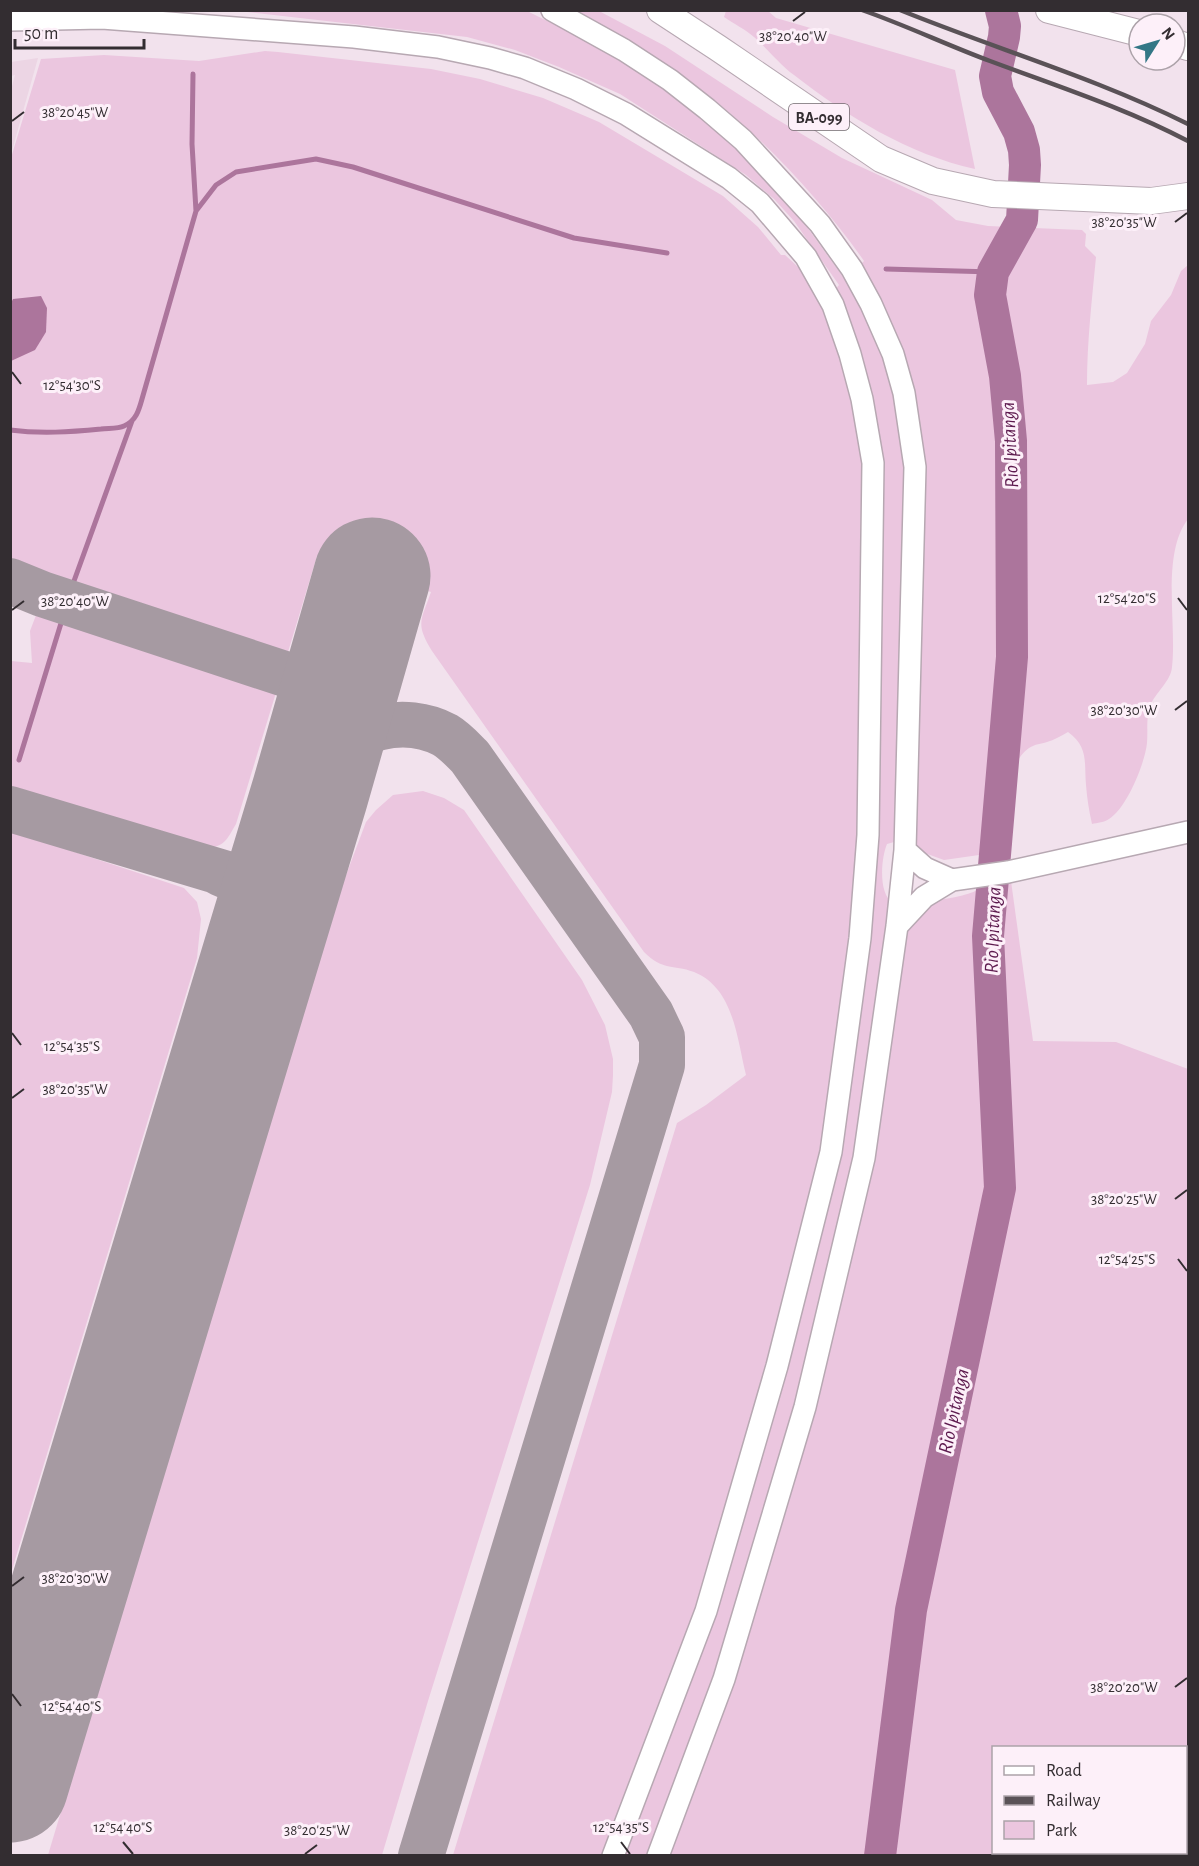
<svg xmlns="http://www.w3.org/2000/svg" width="1199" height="1866" viewBox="0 0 1199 1866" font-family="'Alegreya Sans',sans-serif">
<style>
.built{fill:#ecd5e4}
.green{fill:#ebc6df;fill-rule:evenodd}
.water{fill:#ac759c}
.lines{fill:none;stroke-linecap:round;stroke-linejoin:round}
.stream{stroke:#ac759c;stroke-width:5}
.river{stroke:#ac759c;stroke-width:32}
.taxiway{stroke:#a69aa2;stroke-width:46}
.runway{stroke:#a69aa2;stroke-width:117}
.secondary-casing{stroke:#b7a8b2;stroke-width:24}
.trunk-casing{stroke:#b7a8b2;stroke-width:28}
.secondary{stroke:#fff;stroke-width:21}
.trunk{stroke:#fff;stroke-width:26}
.rail{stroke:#5a5257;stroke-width:4.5}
.ticks{fill:none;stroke:#332d31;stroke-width:2}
.labels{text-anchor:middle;stroke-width:6;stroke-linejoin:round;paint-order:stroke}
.shield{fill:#fdf0f9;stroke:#70686d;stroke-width:1.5}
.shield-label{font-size:16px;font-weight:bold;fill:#332d31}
.water-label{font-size:20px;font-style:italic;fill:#5e1b4f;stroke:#fdf0f9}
.ticks-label{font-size:15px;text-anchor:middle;fill:#332d31;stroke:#fdf0f9;stroke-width:6;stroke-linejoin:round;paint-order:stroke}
</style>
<rect width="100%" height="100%" fill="#f2e2ed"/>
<path class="built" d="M 38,58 L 11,154 L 11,90 L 15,75 L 11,76 L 11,62 Z"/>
<path class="green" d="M 238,11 L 527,11 L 612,53 L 664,88 L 711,125 L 749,160 L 799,216 L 846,281 L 864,261 C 823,202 759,133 701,90 C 661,60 618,34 574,11 L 599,11 L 665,46 L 773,117 L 842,158 L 932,200 L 956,220 L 988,226 L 1082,230 L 1086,234 L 1085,246 L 1096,257 C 1092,299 1087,342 1087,385 L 1113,382 L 1127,373 L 1145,344 L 1151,321 L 1171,295 L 1181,271 L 1188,265 L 1188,519 C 1161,554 1177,625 1172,667 C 1171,681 1155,693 1150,706 C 1146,717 1148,731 1147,743 C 1145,763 1127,808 1109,819 C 1105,822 1097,823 1092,824 C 1089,811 1087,798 1086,785 C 1084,763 1089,747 1068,732 C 1061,736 1054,740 1047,742 C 1041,744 1035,744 1029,748 C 1003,766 1009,817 1012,845 L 1007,851 L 944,860 L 894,842 L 887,844 C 881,858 878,894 893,903 C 914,901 973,901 984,884 L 1011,881 L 1033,1041 L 1116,1042 L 1188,1069 L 1188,1855 L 453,1855 L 677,1123 L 706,1105 L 746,1075 C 737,1039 734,988 694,972 C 672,964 663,971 644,952 L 432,651 C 415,623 421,621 431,592 L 317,556 L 285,662 L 280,663 L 55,590 L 11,569 L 10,161 L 41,59 L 104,55 L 199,61 L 265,51 L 278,52 L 431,69 L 480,79 L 543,98 L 599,122 L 723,196 L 758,227 L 781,255 L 785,255 L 809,277 L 826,300 L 839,285 L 794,221 L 774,199 L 746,175 L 620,94 L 559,67 L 515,50 L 467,37 ZM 994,1748 L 1186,1748 L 1186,1852 L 994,1852 Z
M 726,11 L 768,11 L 776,18 L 955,70 L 975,169 C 908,154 848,117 794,75 C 779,64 768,49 754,37 C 745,29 734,24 724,17 Z
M 46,609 L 276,683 L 278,686 L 236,824 C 227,839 225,847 206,848 L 11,790 L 11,661 L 32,663 L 30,631 L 38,610 Z
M 423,791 L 444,798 L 464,810 L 582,980 L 605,1025 L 613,1059 L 613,1075 L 612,1092 L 590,1185 L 428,1701 L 382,1855 L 48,1855 L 327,926 L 366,822 L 376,810 L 393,795 Z
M 11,831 L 184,888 L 197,902 L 201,919 L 197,958 L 11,1573 Z"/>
<path class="water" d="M 41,296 L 47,308 L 46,332 L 35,350 L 11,361 L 10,305 L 13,299 Z"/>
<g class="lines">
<path class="stream" d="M 193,74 L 192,144 L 196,211
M 886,269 L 993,272
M 10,430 C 41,434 70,432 101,429 C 108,428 118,429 124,426 C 136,421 139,410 142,399 L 196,211 L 216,185 L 236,172 L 316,159 L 353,167 L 574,238 L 667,253
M 70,592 L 132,421
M 19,760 L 62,620"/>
<path class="river" d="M 880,1856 L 911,1610 L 1000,1188 L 988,936 L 1012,657 L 1011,441 L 1005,376 L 990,295 L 993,272 L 1022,220 L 1025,165 L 1024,150 L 1019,132 L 998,92 L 995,76 L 1004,37 L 1005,26 L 1001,10"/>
<path class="taxiway" d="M 10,581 L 42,594 L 300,679 L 325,690 L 335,700 L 334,708
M 310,793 C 315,783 319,772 325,764 C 351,726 405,714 445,735 C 455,741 462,749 470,757 L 651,1014 L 662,1037 L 662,1065 L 421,1856
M 10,809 L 237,877 C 264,878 283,862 296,840
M 220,873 C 251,886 272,898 267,936"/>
<path class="runway" d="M 10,1784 L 310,793 L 372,576"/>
<defs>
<path id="secondary" d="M 552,10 L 624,50 L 670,80 L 707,109 L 743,140 L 820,224 L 852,269 L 871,304 L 893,354 L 904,393 L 915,467 L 905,850 L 897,926 L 864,1158 L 805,1407 L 724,1679 L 658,1856
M 10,20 L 102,18 L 354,37 L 438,47 L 490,58 L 525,68 L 576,89 L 626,114 L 729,178 L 760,203 L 806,257 L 833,305 L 850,354 L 862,399 L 873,463 L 868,835 L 860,938 L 831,1152 L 777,1366 L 706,1611 L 613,1856
M 905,850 L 925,868 L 952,880
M 897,926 L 924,897 L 952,880 L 1008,872 L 1188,832"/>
<path id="trunk" d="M 660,10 L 718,48 L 881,159 L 933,181 L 993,194 L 1151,201 L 1188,196
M 1049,10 L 1139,33
M 1175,43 L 1188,47"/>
</defs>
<use href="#secondary" class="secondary-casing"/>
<use href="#trunk" class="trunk-casing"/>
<use href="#secondary" class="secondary"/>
<use href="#trunk" class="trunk"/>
<path class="rail" d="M 862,10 C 905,25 947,45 990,61 C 1057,86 1125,108 1188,141
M 900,10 C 996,49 1096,78 1188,124"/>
</g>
<path class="ticks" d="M 793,21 L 805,12M 12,121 L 24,112M 1175,222 L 1187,213M 12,372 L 21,384M 1178,598 L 1187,610M 12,610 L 24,601M 1175,710 L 1187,701M 12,1033 L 21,1045M 12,1098 L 24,1089M 1175,1199 L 1187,1190M 1178,1259 L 1187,1271M 12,1586 L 24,1577M 1175,1687 L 1187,1678M 12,1694 L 21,1706M 123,1842 L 133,1854M 621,1842 L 630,1854M 305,1854 L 317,1845"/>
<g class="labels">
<rect class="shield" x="789" y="104" width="60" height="26" rx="4.5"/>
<g class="shield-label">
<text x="819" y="123">BA-099</text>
</g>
<g class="water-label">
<text transform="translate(1009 445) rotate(-93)" y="7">Rio Ipitanga</text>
<text transform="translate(992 930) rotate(-88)" y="7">Rio Ipitanga</text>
<text transform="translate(953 1411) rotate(-78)" y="7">Rio Ipitanga</text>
</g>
</g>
<g class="ticks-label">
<text x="793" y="41">38°20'40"W</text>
<text x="75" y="117">38°20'45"W</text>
<text x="1124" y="227">38°20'35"W</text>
<text x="72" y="390">12°54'30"S</text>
<text x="1127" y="603">12°54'20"S</text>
<text x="75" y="606">38°20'40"W</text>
<text x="1124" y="715">38°20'30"W</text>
<text x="72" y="1051">12°54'35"S</text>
<text x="75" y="1094">38°20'35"W</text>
<text x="1124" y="1204">38°20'25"W</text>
<text x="1127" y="1264">12°54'25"S</text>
<text x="75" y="1583">38°20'30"W</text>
<text x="1124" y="1692">38°20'20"W</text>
<text x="72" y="1711">12°54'40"S</text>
<text x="123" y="1832">12°54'40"S</text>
<text x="621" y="1832">12°54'35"S</text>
<text x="317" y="1835">38°20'25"W</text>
</g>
<rect width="1199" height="1866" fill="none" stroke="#332d31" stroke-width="24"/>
<rect x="992" y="1746" width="195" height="108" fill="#fdf0f9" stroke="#aca2a9" stroke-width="1.5"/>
<rect x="1004" y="1766" width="30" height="9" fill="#ffffff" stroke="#aca2a9" stroke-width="1.5"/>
<text x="1046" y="1776" font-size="18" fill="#332d31">Road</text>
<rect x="1004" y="1796" width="30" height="9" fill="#5a5257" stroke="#aca2a9" stroke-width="1.5"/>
<text x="1046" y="1806" font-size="18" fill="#332d31">Railway</text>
<rect x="1004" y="1821" width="30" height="18" fill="#ebc6df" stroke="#aca2a9" stroke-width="1.5"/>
<text x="1046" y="1836" font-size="18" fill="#332d31">Park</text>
<g transform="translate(1157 42) rotate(53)"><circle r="28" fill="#fdf0f9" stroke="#aca2a9" stroke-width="1.5"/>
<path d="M0-4.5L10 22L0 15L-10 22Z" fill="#337786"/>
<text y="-9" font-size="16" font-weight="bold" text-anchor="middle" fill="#332d31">N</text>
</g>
<path d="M15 39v9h129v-9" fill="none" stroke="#332d31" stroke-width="3"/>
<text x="24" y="39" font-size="18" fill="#332d31" stroke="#fdf0f9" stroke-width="4.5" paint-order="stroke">50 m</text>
</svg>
